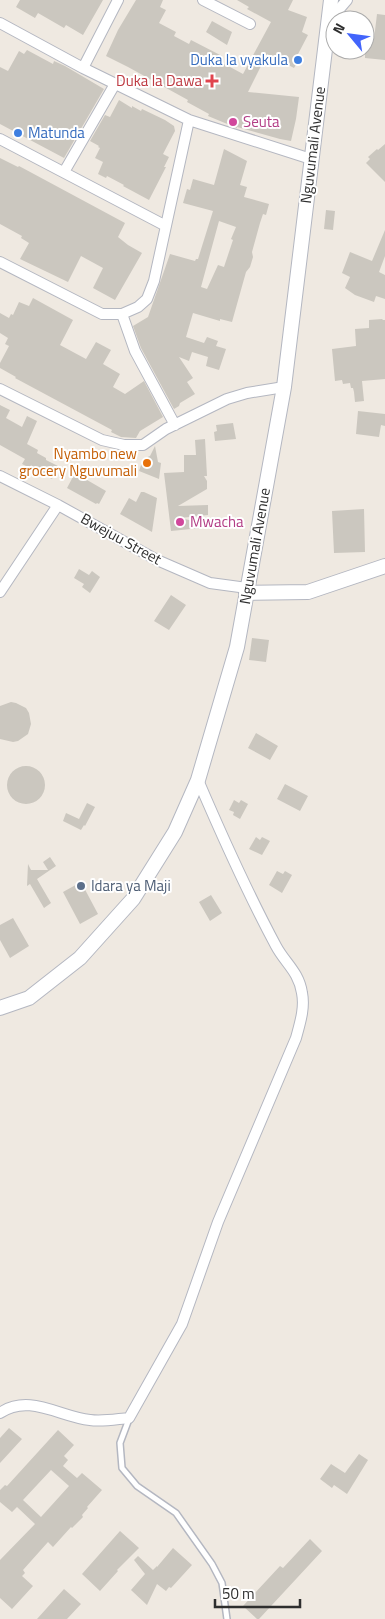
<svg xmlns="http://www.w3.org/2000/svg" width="385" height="1619" viewBox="0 0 385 1619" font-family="'Titillium Web',sans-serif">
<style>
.building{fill:#cbc7bf;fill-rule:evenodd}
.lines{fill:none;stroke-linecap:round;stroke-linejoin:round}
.lane-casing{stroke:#b4b7c1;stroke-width:8}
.street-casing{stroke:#b4b7c1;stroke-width:12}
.secondary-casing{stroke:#b4b7c1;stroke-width:16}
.lane{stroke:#fff;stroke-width:5}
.street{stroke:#fff;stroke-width:10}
.secondary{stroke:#fff;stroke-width:14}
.shop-dot{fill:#3f7fe0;stroke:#fff;stroke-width:2}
.health-dot{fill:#e0444e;stroke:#fff;stroke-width:2}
.hotel-dot{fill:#d1479c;stroke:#fff;stroke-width:2}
.food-dot{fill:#e8710a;stroke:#fff;stroke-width:2}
.service-dot{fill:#5c6f8a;stroke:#fff;stroke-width:2}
.labels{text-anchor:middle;stroke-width:4;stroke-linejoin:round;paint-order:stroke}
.shop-label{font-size:15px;fill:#366cbe;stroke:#fff;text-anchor:end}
.health-label{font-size:15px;fill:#be3a42;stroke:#fff;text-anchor:end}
.hotel-label{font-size:15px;fill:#b23c85;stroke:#fff;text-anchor:start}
.street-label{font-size:15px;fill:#2e2e2e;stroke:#fff}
.food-label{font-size:15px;fill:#c56008;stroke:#fff;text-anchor:end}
.service-label{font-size:15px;fill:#4e5e75;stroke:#fff;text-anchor:start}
</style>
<rect width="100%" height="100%" fill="#efe9e1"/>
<path class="building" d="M 20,0 L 103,0 L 83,35 L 66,25 L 64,28 L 38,13 L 35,18 L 16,7 Z
M 136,0 L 163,0 L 160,7 L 166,10 L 159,23 L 176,32 L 174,36 L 189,44 L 191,40 L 222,56 L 219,61 L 243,74 L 271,22 L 247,9 L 249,7 L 237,0 L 293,0 L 288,10 L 307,17 L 302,32 L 308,35 L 297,56 L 300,58 L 294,68 L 267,54 L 248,92 L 299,97 L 296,119 L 291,141 L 280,139 L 237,127 L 237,128 L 208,116 L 209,114 L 187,102 L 188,100 L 128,67 L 106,56 L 118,30 Z
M 377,14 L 385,15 L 385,60 L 365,58 L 365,38 L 374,39 Z
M 212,21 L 232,32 L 227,45 L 206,32 Z
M 27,50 L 53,64 L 54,61 L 65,66 L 104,89 L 64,158 L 0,124 L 0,67 L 8,71 L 19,51 L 24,54 Z
M 119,100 L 132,108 L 132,106 L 141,111 L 142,109 L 165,120 L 174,126 L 175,131 L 163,154 L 169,157 L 164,167 L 166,167 L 149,200 L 123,186 L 124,185 L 107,176 L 106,178 L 98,174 L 103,162 L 95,158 L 100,148 L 98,147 L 99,146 L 90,141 L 105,115 L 110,117 Z
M 385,144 L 385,182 L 366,163 L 370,159 L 368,157 L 377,149 L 378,150 Z
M 224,149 L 247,161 L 240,185 L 247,187 L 244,197 L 269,204 L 266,215 L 263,214 L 260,223 L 252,252 L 253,257 L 250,267 L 246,272 L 232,322 L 220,319 L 220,321 L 193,313 L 186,337 L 204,343 L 207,337 L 218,341 L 216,346 L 226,349 L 219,370 L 206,366 L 208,357 L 192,352 L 189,361 L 179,357 L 193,378 L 187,382 L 195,394 L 180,403 L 179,406 L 174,409 L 141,348 L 133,326 L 148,317 L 170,254 L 195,261 L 196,259 L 198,259 L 213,211 L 183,203 L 187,189 L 190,190 L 193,179 L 214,185 ZM 219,221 L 236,227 L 231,239 L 233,240 L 224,267 L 218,265 L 207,289 L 201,287 Z
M 0,158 L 18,167 L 19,166 L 125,223 L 118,237 L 128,245 L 142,253 L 115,300 L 93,288 L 103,268 L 81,256 L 68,282 L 20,259 L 29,243 L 21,238 L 22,236 L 0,224 Z
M 326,210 L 335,211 L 333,230 L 324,229 Z
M 385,230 L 385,256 L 379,272 L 385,275 L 385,299 L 376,296 L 374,302 L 355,295 L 345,288 L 350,277 L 342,273 L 350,252 L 372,261 Z
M 33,298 L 73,320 L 60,345 L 86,359 L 96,342 L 111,350 L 103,364 L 120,374 L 113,387 L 125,394 L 144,381 L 163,417 L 140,431 L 136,438 L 121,437 L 111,432 L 112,430 L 15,378 L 16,377 L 0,368 L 0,363 L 9,346 L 5,344 L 8,338 L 0,333 L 0,313 L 9,318 L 11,314 L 13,315 L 19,302 L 29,306 Z
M 382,319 L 383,320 L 385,320 L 385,379 L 362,381 L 364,401 L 355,402 L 354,392 L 353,388 L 351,388 L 350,383 L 343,384 L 342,380 L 335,381 L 332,349 L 356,346 L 355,329 L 369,328 L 369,320 Z
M 0,405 L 10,410 L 6,418 L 22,427 L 27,416 L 37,421 L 27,444 L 38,450 L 37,453 L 46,458 L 46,460 L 58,466 L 52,479 L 22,464 L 25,459 L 0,445 Z
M 358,411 L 385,414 L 385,426 L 381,425 L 379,437 L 356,434 Z
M 233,423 L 236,439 L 215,441 L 214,432 L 217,431 L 216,425 Z
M 205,439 L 207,476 L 204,476 L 207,481 L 207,489 L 178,506 L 208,505 L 208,515 L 180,518 L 212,525 L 211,527 L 171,531 L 164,473 L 184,472 L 184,455 L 196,455 L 195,440 Z
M 155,446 L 158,462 L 161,463 L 159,479 L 139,471 L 143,459 L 150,456 Z
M 75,473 L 106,491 L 99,504 L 97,503 L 96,504 L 67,488 Z
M 141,492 L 144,492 L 157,498 L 152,532 L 120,514 L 129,498 L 136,502 Z
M 364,509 L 365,552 L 334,553 L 332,511 Z
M 79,569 L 89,575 L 92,571 L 100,577 L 90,593 L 82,587 L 84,584 L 74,578 Z
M 171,595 L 186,605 L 169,630 L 154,621 Z
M 252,638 L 269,640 L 266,662 L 249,660 Z
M 11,702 L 16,703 L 26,708 L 29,713 L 31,724 L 28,734 L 18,741 L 13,742 L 0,739 L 0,706 Z
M 256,733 L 278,746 L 270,760 L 248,748 Z
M7 785a19 19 0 1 1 38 0a19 19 0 1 1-38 0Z
M 285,784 L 308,796 L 300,811 L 277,799 Z
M 234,800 L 239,803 L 241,800 L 248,804 L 240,819 L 233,815 L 234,812 L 229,810 Z
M 87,803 L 95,807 L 85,826 L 84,825 L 81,830 L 63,821 L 66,813 L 79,819 Z
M 256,837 L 260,840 L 262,837 L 270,841 L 262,855 L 249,849 Z
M 50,857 L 56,866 L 37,879 L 51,903 L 44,908 L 30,884 L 27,886 L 28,864 L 31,870 L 48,870 L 43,862 Z
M 277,871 L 283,874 L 285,871 L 292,875 L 282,893 L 269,885 Z
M 81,882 L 98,914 L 80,924 L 63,892 Z
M 211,895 L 222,913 L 210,921 L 199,902 Z
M 13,918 L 29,946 L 10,958 L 0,940 L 0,925 Z
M 9,1428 L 22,1439 L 0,1463 L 0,1438 Z
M 58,1430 L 74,1445 L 64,1456 L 68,1460 L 63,1466 L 77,1478 L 82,1473 L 102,1490 L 87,1507 L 88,1508 L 82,1515 L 83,1517 L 72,1528 L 71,1527 L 53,1547 L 48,1542 L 23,1570 L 25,1573 L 22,1576 L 33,1586 L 12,1609 L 0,1598 L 0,1560 L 35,1524 L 17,1507 L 12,1512 L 0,1502 L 0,1490 L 5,1485 L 7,1486 ZM 51,1470 L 69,1486 L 41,1517 L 23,1500 Z
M 359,1454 L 368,1460 L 347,1494 L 334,1485 L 332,1488 L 320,1479 L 331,1464 L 345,1473 Z
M 120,1531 L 139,1548 L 117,1570 L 118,1571 L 100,1591 L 82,1574 Z
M 310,1539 L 322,1551 L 259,1619 L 257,1619 L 243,1606 L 280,1566 L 283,1568 Z
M 173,1548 L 192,1565 L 171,1588 L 169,1587 L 166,1591 L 157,1584 L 147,1605 L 131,1590 L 145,1574 L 134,1560 L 138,1556 L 153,1570 L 157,1566 L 157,1567 Z
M 64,1589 L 81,1604 L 67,1619 L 37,1619 Z"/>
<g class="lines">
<defs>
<path id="lane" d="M 129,1419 L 120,1443 L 122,1468 L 137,1486 L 176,1513 L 212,1564 L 222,1583 L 227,1619"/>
<path id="street" d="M 203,0 L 250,24
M 328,22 L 347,0
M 0,23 L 83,68 L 189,120 L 311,159
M 83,68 L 118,0
M 0,139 L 166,226
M 64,172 L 115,84
M 0,262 L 102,314 L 122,314 L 138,307 L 147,299 L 154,281 L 189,120
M 122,314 L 135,351 L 175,425
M 0,389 L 102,440 L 124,445 L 143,445 L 166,429 L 227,399 L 247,393 L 284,387
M 0,476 L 58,505 L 157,560 L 210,583 L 247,588
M 0,592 L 58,505
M 0,1413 C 29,1393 60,1417 90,1420 C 102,1422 117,1419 129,1418 L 182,1324 L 218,1222 L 296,1038 C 300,1023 305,1008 302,993 C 299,972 285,963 276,946 C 247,892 222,836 198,780"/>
<path id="secondary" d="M 246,593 L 308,592 L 385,566
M 0,1008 L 29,998 L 80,958 L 133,899 L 175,832 L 198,780 L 237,647 L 284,387 L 331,0"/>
</defs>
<use href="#lane" class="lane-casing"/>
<use href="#street" class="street-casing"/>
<use href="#secondary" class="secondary-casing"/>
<use href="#lane" class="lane"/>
<use href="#street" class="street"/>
<use href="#secondary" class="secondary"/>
</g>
<g class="shop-dot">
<circle cx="298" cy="60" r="5"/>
<circle cx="18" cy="133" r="5"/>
</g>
<path class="health-dot" d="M209.5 73.5h5v5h5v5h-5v5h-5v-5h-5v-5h5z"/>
<g class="hotel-dot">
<circle cx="233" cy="122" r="5"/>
<circle cx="180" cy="522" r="5"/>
</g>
<circle class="food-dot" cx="147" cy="463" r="5"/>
<circle class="service-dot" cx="81" cy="886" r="5"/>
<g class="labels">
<g class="shop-label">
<text x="288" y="65">Duka la vyakula</text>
<text x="28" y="138" text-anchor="start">Matunda</text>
</g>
<g class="health-label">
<text x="202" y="86">Duka la Dawa</text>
</g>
<g class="hotel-label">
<text x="243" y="127">Seuta</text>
<text x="190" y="527">Mwacha</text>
</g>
<g class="street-label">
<text transform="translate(313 145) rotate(-83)" y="5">Nguvumali Avenue</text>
<text transform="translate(121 539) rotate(29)" y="5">Bwejuu Street</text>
<text transform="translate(255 546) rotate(-80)" y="5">Nguvumali Avenue</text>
</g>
<g class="food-label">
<text x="137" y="459">Nyambo new<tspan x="137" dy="17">grocery Nguvumali</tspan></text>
</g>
<g class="service-label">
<text x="91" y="891">Idara ya Maji</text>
</g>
</g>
<g transform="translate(350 35) rotate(299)"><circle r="24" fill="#ffffff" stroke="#ababab"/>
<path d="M0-4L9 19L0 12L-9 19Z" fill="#4264fb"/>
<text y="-8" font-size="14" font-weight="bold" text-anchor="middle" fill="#2e2e2e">N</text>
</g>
<path d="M215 1599v8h85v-8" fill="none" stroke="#2e2e2e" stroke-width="2.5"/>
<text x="222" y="1599" font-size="15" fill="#2e2e2e" stroke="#ffffff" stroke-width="4" paint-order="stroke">50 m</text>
</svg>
